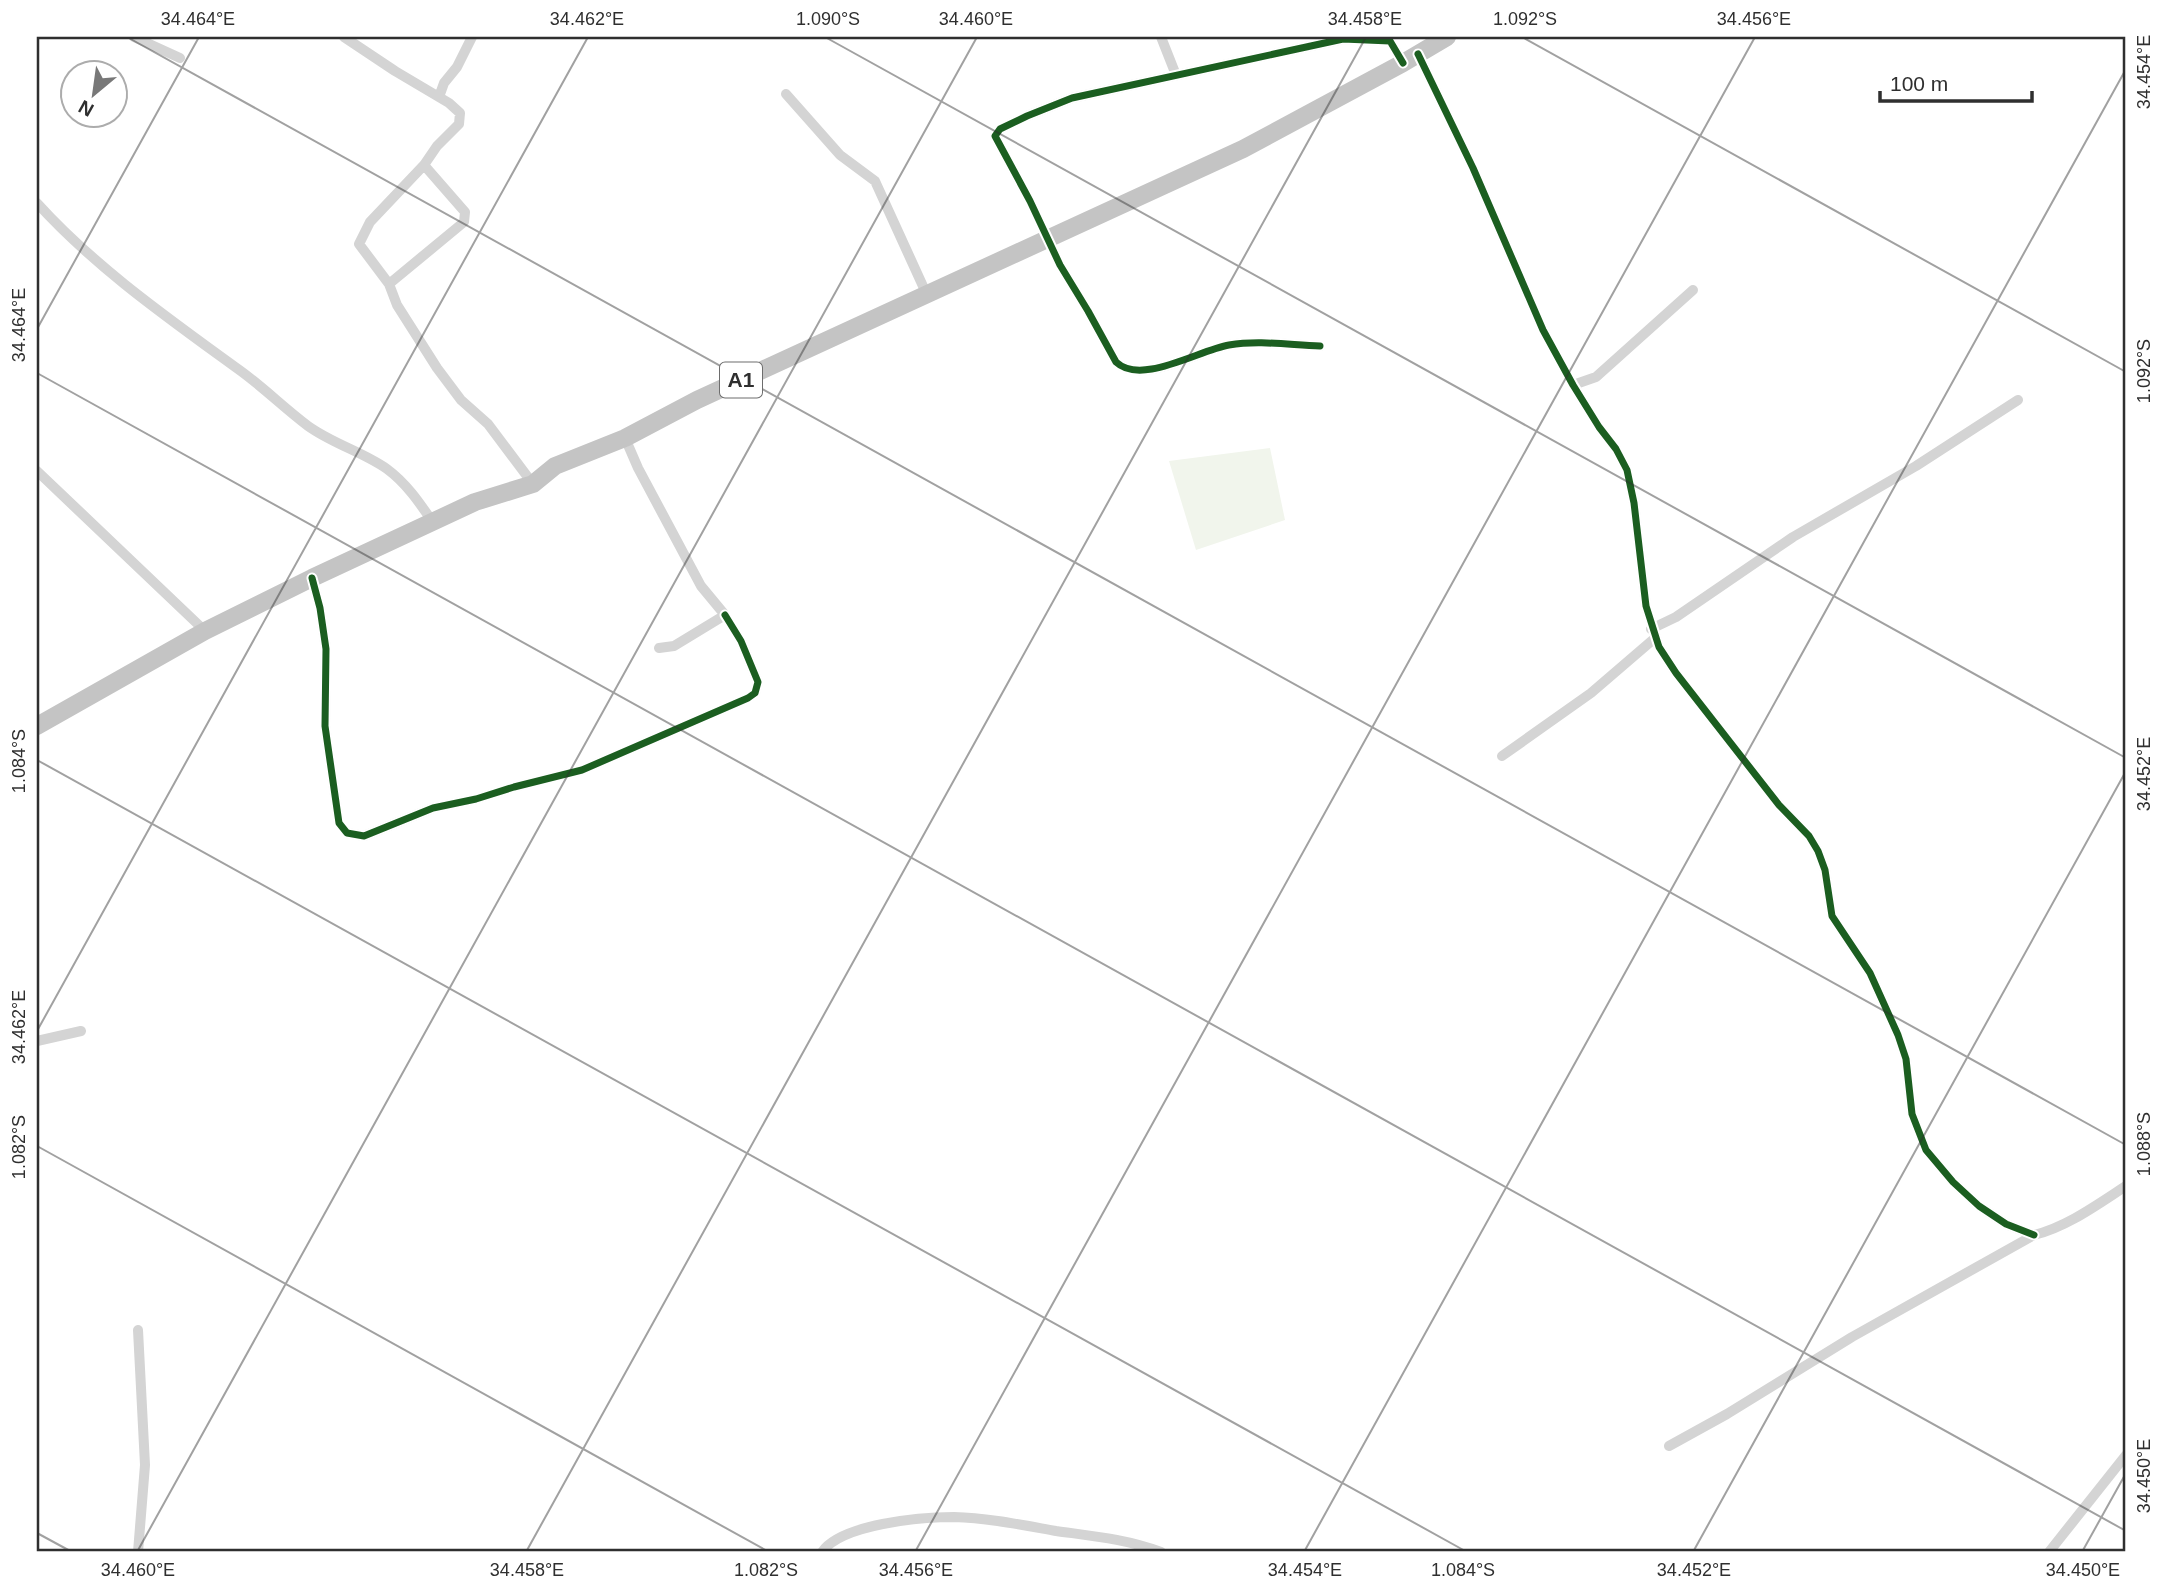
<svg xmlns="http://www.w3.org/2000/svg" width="2163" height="1589" viewBox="0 0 2163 1589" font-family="Helvetica,sans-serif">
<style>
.green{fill:#f1f5ec}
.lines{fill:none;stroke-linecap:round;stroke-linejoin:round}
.minor{stroke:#d4d4d4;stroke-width:10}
.trunk{stroke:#c4c4c4;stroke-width:18}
.cycleway-casing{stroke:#fff;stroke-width:11}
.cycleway{stroke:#1b5e20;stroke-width:7}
.ticks{fill:none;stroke:#2f2f2f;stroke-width:2;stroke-opacity:0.45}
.labels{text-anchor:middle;stroke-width:7;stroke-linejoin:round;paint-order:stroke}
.shield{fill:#fff;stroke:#6d6d6d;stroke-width:2}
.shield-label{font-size:21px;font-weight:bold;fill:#2f2f2f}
.neatline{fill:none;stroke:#2f2f2f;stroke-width:2.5}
.ticks-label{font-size:18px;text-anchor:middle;fill:#2f2f2f}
</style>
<rect width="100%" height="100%" fill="#fff"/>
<path class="green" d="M 1270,448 L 1285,520 L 1196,550 L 1169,461 Z"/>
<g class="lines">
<path class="minor" d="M 134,37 L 180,58
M 344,37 L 395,71 L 449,103 L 460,113 L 459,124 L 437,146 L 424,165 L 370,222 L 359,244 L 389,284 L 397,305 L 437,368 L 461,400 L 488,424 L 533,484
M 1161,37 L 1176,75
M 1418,54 L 1473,168 L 1543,330 L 1573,385 L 1599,427 L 1616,449 L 1627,470 L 1634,503 L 1646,606 L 1659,647 L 1676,673 L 1779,805 L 1809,836 L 1818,851 L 1825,870 L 1832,916 L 1870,973 L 1898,1035 L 1906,1059 L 1912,1114 L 1926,1150 L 1953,1182 L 1979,1206 L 2006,1224 L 2034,1235
M 786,94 L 840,155 L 875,181 L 927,295
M 439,97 L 444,83 L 457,67 L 472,37
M 37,203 C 95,267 168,318 238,369 C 262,386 284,408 308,426 C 333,444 363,452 387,469 C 406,483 419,502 432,521
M 389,284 L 464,222 L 465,212 L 424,165
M 1320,346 C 1290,345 1259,340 1229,345 C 1199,350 1141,386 1116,362 L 1088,311 L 1060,265 L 1030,201 L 995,136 L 1000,129 L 1027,116 L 1072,98 L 1343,39 L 1390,41 L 1403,63
M 1573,385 L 1596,377 L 1693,290
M 625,438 L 638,468 L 701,586 L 725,615 L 674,646 L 659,648
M 37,471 L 205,631
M 312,578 L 320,608 L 326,649 L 325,726 L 339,823 L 347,833 L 364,836 L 433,808 L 476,799 L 514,787 L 582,770 L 748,698 L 755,693 L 758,682 L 741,641 L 725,615
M 1651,629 L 1676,617 L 1793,537 L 1916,466 L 2018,400
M 1502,756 L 1591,693 L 1655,638
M 37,1041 L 81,1031
M 1669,1446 L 1727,1414 L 1852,1337 L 2034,1235 C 2067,1227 2098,1204 2126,1186
M 138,1552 L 145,1465 L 138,1330
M 822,1552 C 841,1524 921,1517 954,1517 C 988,1518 1022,1525 1056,1531 C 1092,1536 1126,1539 1161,1552
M 2049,1552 L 2126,1455"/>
<path class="trunk" d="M 37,726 L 205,631 L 312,578 L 475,502 L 533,484 L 555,466 L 625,438 L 697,400 L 1243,149 L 1403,63 L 1447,37"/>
<defs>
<path id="cycleway" d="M 1418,54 L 1473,168 L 1543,330 L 1573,385 L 1599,427 L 1616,449 L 1627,470 L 1634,503 L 1646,606 L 1659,647 L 1676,673 L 1779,805 L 1809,836 L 1818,851 L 1825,870 L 1832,916 L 1870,973 L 1898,1035 L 1906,1059 L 1912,1114 L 1926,1150 L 1953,1182 L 1979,1206 L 2006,1224 L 2034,1235
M 1320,346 C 1290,345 1259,340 1229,345 C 1199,350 1141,386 1116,362 L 1088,311 L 1060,265 L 1030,201 L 995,136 L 1000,129 L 1027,116 L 1072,98 L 1343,39 L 1390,41 L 1403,63
M 312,578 L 320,608 L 326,649 L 325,726 L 339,823 L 347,833 L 364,836 L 433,808 L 476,799 L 514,787 L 582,770 L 748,698 L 755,693 L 758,682 L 741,641 L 725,615"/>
</defs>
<use href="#cycleway" class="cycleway-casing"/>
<use href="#cycleway" class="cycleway"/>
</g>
<path class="ticks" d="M 127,37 L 2126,1145M 825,37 L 2126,758M 1522,37 L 2126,372M 37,329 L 199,37M 37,373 L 2126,1531M 37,760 L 1467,1552M 37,1031 L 588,37M 37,1146 L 769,1552M 37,1533 L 72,1552M 137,1552 L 977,37M 526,1552 L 1366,37M 915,1552 L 1755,37M 1304,1552 L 2126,69M 1693,1552 L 2126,771M 2082,1552 L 2126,1473"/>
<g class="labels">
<rect class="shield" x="720" y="362.5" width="42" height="35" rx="5"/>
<g class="shield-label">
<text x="741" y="387">A1</text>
</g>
</g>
<rect width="2163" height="1589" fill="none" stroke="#ffffff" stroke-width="77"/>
<g transform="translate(94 94) rotate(209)"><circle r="33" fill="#ffffff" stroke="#acacac" stroke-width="2"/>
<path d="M0-5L12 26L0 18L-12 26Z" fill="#787878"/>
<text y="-10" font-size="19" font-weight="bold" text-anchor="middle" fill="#2f2f2f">N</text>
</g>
<path d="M1880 91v10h152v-10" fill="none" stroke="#2f2f2f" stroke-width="3.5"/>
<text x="1890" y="91" font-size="21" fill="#2f2f2f" stroke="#ffffff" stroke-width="5" paint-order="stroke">100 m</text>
<rect x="38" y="38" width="2086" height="1512" class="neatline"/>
<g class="ticks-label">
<text x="198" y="25">34.464°E</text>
<text x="587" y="25">34.462°E</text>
<text x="828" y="25">1.090°S</text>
<text x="976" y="25">34.460°E</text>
<text x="1365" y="25">34.458°E</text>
<text x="1525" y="25">1.092°S</text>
<text x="1754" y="25">34.456°E</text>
<text transform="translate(2144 72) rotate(-90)" y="6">34.454°E</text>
<text transform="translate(19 325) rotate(-90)" y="6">34.464°E</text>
<text transform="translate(2144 371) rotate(-90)" y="6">1.092°S</text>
<text transform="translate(19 761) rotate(-90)" y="6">1.084°S</text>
<text transform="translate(2144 774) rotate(-90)" y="6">34.452°E</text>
<text transform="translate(19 1027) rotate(-90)" y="6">34.462°E</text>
<text transform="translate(2144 1144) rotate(-90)" y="6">1.088°S</text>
<text transform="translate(19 1147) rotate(-90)" y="6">1.082°S</text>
<text transform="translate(2144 1476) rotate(-90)" y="6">34.450°E</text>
<text x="138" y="1576">34.460°E</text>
<text x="527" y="1576">34.458°E</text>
<text x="766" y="1576">1.082°S</text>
<text x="916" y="1576">34.456°E</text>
<text x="1305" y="1576">34.454°E</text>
<text x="1463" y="1576">1.084°S</text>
<text x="1694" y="1576">34.452°E</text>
<text x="2083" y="1576">34.450°E</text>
</g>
</svg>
